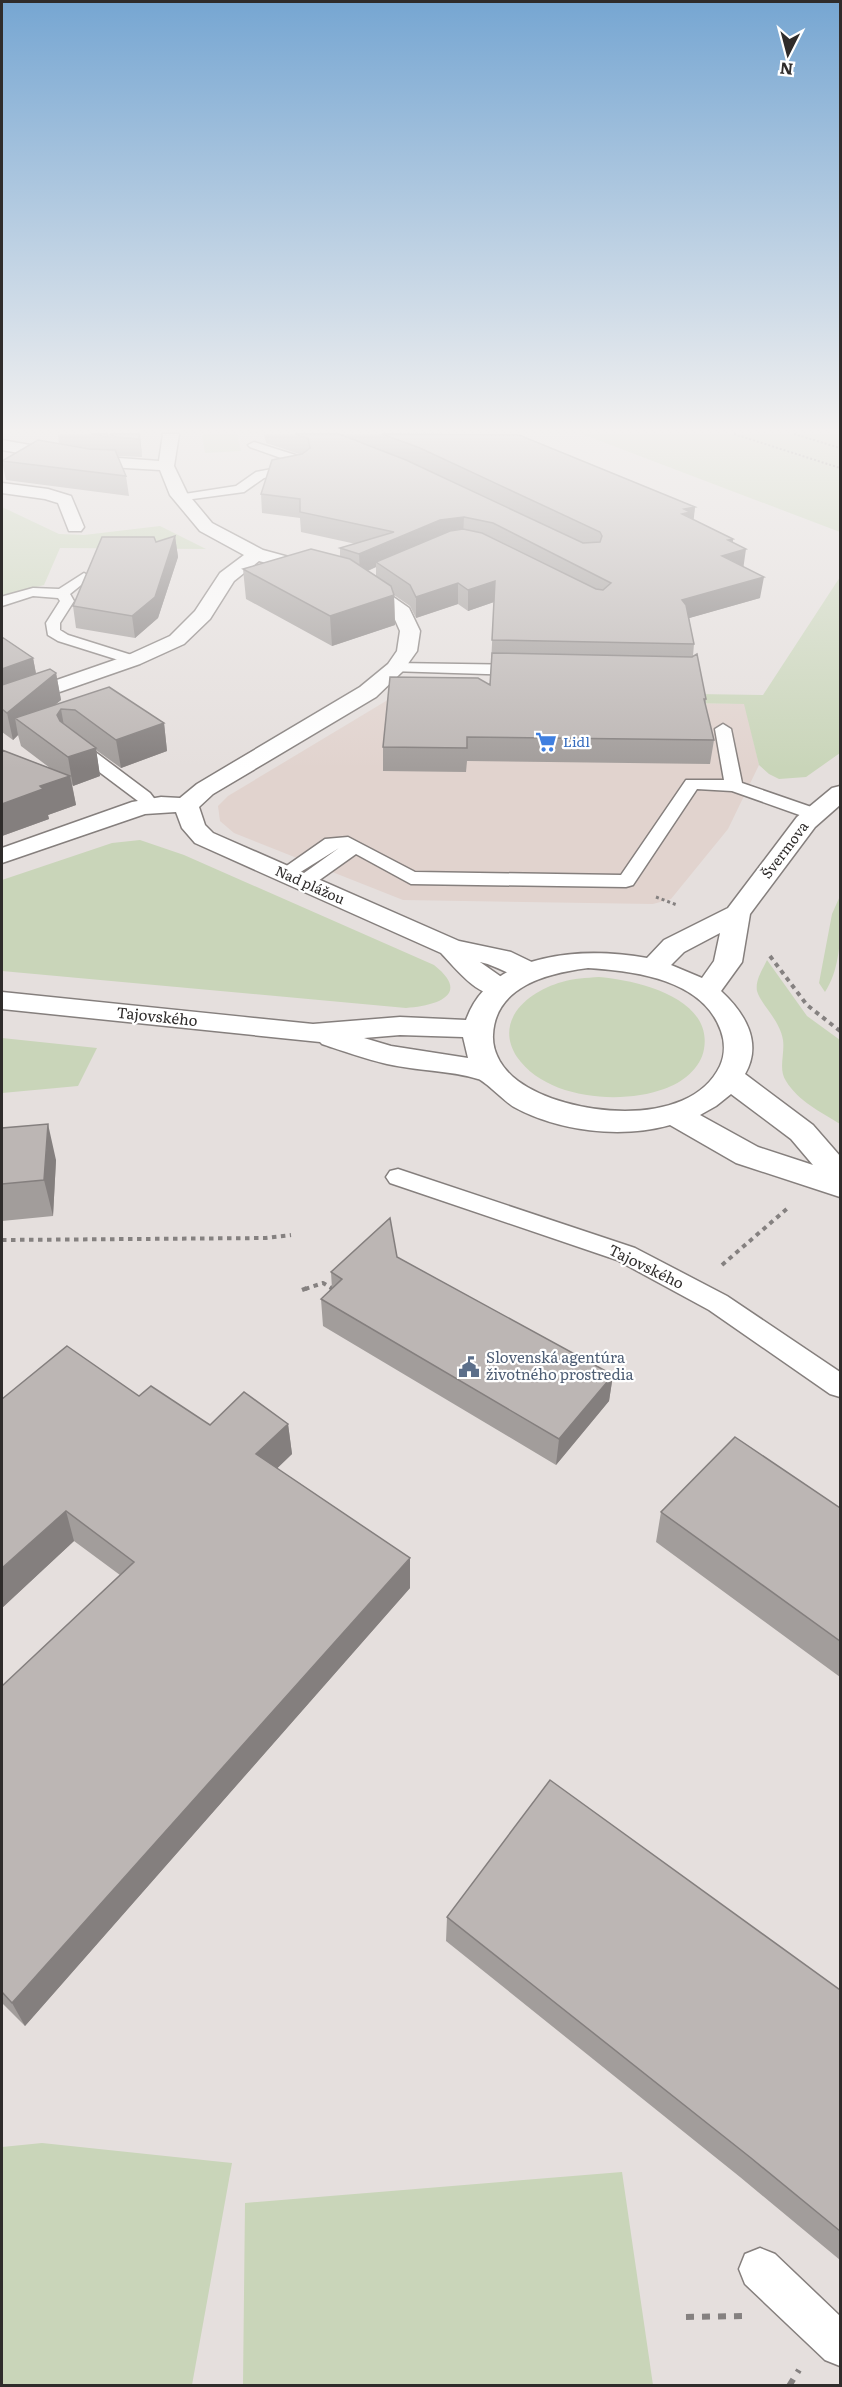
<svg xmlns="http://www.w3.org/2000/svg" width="842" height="2387" viewBox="0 0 842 2387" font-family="Literata,serif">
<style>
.built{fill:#e1d3ce}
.green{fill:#c9d5b9}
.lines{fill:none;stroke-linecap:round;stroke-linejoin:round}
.lane-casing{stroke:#857f7d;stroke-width:3}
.street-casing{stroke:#857f7d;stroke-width:3}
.secondary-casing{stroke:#857f7d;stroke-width:3}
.path-far4{stroke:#858180;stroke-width:2;stroke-dasharray:2 2;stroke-linecap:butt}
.path-far3{stroke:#858180;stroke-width:3;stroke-dasharray:3 3;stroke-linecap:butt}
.path-far2{stroke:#858180;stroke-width:4;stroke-dasharray:4.5 4.5;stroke-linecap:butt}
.path-far1{stroke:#858180;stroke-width:4.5;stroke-dasharray:5 5;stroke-linecap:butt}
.path{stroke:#858180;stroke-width:6;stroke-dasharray:8 8;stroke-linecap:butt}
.lane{fill:#fff;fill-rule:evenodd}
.street{fill:#fff;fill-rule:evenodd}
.secondary{fill:#fff;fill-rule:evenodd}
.wall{fill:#a29d9b;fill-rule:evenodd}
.shaded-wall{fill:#847f7e}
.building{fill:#bcb6b4;stroke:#847f7e;stroke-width:1.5}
.labels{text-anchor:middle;stroke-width:4.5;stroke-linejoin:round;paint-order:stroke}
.far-shop-label{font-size:14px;fill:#366cbe;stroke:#fff;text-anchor:start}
.far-street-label{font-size:14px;fill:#2f2c2b;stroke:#fff}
.street-label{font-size:15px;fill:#2f2c2b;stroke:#fff}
.service-label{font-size:15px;fill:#4e5e75;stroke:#fff;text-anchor:start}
</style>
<rect width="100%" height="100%" fill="#e5dfdd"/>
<path class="built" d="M 391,698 L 745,704 L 759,765 L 728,829 L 671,899 L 653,904 L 403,900 L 234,833 L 220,821 L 218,806 L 228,796 Z"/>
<path class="green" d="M 237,434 L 241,451 L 205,453 L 202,435 Z
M 582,434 L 840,434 L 840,532 Z
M 2,507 L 59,534 L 84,535 L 160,526 L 206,549 L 60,548 L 44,585 L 2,596 Z
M 840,577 L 840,753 L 806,777 L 779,779 L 769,774 L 759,765 L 744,704 L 391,698 L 421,690 L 763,695 Z
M 140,840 L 184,855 L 434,965 C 472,995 436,1006 406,1008 L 2,971 L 2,880 L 112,843 Z
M 840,896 C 841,929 842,966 825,992 L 819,983 L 832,914 Z
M 767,960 L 807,1016 L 840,1040 L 840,1124 C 821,1112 798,1101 786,1081 C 778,1069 785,1054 783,1040 C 780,1020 761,1005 757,991 C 755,980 763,969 767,960 Z
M 599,977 C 635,980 713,997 704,1049 C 701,1068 682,1083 664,1089 C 620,1105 546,1099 517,1057 C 493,1020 529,991 562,982 C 574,978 586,978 599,977 Z
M 2,1038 L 97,1048 L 78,1086 L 2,1093 Z
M 42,2143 L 232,2163 L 192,2385 L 2,2385 L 2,2147 Z
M 622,2172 L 653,2385 L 243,2385 L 245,2203 Z"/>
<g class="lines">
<defs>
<path id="lane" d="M 254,442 L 308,459 L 309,467 L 303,471 L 264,478 L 244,492 L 178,501 L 176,498 L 178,495 L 236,486 L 256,472 L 298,464 L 250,447 L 248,445 Z
M 84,573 L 91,577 L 70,594 L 74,601 L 60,623 L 60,630 L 68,635 L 138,657 L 141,660 L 138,663 L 128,663 L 58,641 L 48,635 L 46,623 L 60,601 L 58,598 L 33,596 L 2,606 L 2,597 L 4,596 L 33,588 L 59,589 Z
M 395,663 L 522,665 L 530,670 L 522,675 L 390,671 L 387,668 Z
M 723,724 L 731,729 L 742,783 L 820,810 L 823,814 L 820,818 L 808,818 L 732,791 L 697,789 L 633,885 L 626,887 L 411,884 L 356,854 L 311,886 L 297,886 L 295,882 L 297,878 L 339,848 L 291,878 L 277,878 L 275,874 L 325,839 L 348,837 L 415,872 L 621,875 L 686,780 L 724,780 L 715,729 Z
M 72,738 L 78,739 L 150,793 L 160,806 L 157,810 L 145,810 L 138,801 L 66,747 L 64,743 L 66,739 Z
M 398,1169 L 635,1248 L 727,1296 L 840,1372 L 840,1397 L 830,1394 L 709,1310 L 617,1260 L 390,1183 L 386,1177 L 390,1171 Z
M 760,2248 L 775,2254 L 840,2316 L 840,2366 L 825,2360 L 745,2284 L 739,2269 L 745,2254 Z"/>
<path id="street" d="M 163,434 L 179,434 L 174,466 L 187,493 L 212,523 L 263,550 L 366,578 L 409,608 L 420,631 L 417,651 L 402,672 L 376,697 L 213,794 L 199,807 L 205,825 L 213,833 L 459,941 L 511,952 L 540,966 L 544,972 L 540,978 C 519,983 500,966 480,962 L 510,983 L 514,989 L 510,995 C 481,1002 459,972 441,953 L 195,843 L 182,828 L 176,812 L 145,814 L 2,863 L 2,848 L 132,802 L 161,797 L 180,798 L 197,784 L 360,687 L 388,664 L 397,651 L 400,631 L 393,615 L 352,586 L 259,561 L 234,581 L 210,619 L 184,644 L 140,664 L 2,712 L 2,699 L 126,656 L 170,636 L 195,611 L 220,573 L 244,555 L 200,531 L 170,495 L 160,470 L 92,466 L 2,450 L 2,440 L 92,456 L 159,461 Z
M 2,483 L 48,489 L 71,496 L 84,527 L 81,531 L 69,531 L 58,503 L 45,499 L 2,493 Z"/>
<path id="secondary" d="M 840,786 L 840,805 L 815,827 L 750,914 L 742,962 L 721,991 C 745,1013 763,1043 745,1074 L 813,1125 L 840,1156 L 840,1197 L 736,1163 L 670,1125 C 620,1139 558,1131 514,1107 C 504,1101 484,1080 478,1079 C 449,1070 417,1071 387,1064 C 365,1059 343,1051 322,1044 L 320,1042 L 2,1009 L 2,992 L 313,1024 L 400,1017 L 466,1020 C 491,950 586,947 647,958 L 664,940 L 728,908 L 797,817 L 832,788 ZM 720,933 L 714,961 L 702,978 L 671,965 L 684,952 ZM 588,968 C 634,971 703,979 721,1031 C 725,1042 725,1055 720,1066 C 689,1131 565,1116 518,1081 C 503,1070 492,1053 493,1035 C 495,986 548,973 588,968 ZM 400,1035 L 463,1037 L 468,1058 L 391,1046 L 364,1038 ZM 731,1094 L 791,1139 L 813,1165 L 758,1147 L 700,1115 L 716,1106 Z"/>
</defs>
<use href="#lane" class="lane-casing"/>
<use href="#street" class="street-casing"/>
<use href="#secondary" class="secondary-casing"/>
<path class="path-far4" d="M 734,434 L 840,468
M 794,434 L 840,448"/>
<path class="path-far3" d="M 656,897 L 677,905"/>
<path class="path-far2" d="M 770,956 L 807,1005 L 840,1031
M 2,1240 L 266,1238 L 291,1235
M 722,1265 L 789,1207
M 305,1289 L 323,1283 L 333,1289"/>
<path class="path-far1" d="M 330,1287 L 336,1291
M 302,1290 L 310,1287"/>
<path class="path" d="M 686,2317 L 742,2316
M 789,2386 L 799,2370"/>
<use href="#lane" class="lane"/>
<use href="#street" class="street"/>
<use href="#secondary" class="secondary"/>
</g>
<path class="wall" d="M 58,434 L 140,434 L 142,457 L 119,456 L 116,455 L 126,476 L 129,496 L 6,480 L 2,461 L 59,444 Z
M 264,434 L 518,434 L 695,507 L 693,520 L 733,539 L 733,543 L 744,567 L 760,598 L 689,618 L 694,644 L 693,656 L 706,699 L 705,706 L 714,740 L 710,764 L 467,761 L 466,772 L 383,771 L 383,747 L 490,685 L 494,602 L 468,611 L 458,604 L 416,618 L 410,606 L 394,595 L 395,625 L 332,646 L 246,599 L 243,569 L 340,556 L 340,548 L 356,544 L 301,532 L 300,518 L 262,513 L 261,494 L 302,455 L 266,443 ZM 376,567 L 376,576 L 368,571 Z
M 175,536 L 178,557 L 158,618 L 135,638 L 76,628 L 73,606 L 156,542 Z
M 2,637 L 33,658 L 36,674 L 56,673 L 61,700 L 54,705 L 164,723 L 167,751 L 121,768 L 96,750 L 100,776 L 73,786 L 72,784 L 76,805 L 48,815 L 49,819 L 2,836 L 2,750 L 50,768 L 21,746 L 18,735 L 13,740 L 2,732 Z
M 2,1128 L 56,1160 L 53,1216 L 2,1221 Z
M 397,1257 L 613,1375 L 609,1401 L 556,1465 L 323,1326 L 321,1299 L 332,1289 L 331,1272 Z
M 139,1396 L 210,1425 L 288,1424 L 292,1454 L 277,1468 L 410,1588 L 25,2026 L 2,2003 L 2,1686 L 120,1575 L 74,1541 L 2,1608 Z
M 840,1508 L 840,1677 L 656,1542 L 661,1512 Z
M 447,1917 L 840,1990 L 840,2260 L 740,2177 L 446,1941 Z"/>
<path class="shaded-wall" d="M 139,434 L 140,434 L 142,457 L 139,439 Z
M 695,507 L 693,526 L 680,534 L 684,509 Z
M 464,517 L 463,537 L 376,562 L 376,567 L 360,574 L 359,554 L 440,520 Z
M 175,536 L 178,557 L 158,618 L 135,638 L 132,616 Z
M 733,539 L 731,553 L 746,549 L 743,570 L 722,556 L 728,540 Z
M 764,577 L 760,598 L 679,621 L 682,600 Z
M 495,581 L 494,602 L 468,611 L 468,590 Z
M 458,583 L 458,604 L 416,618 L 416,597 Z
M 394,595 L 395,625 L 332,646 L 330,616 Z
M 33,658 L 38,684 L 2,697 L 2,669 Z
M 56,673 L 61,700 L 28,728 L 15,718 L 18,735 L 13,740 L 7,713 Z
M 61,709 L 66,737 L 57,715 Z
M 164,723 L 167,751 L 121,768 L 116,740 Z
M 96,748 L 100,776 L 73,786 L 68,757 Z
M 70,776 L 76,805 L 48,815 L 49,819 L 2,836 L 2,804 L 40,786 Z
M 48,1124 L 56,1160 L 53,1216 L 44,1180 Z
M 613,1375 L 609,1401 L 556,1465 L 559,1439 Z
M 288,1424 L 292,1454 L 260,1485 L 256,1454 Z
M 66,1511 L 74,1541 L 2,1608 L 2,1568 Z
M 410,1558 L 410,1588 L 25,2026 L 12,2003 Z"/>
<path class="building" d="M 91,434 L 107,434 L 108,437 Z
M 110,434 L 139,434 L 139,439 L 116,437 Z
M 295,434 L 339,434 L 406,460 L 583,543 L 600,542 L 602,536 L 600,532 L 420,448 L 382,434 L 519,435 L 695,507 L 684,509 L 690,512 L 682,514 L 733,539 L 728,540 L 746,549 L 722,556 L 764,577 L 682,600 L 686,605 L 694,644 L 492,640 L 495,581 L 468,590 L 458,583 L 416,597 L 410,585 L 376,562 L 450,531 L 463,529 L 482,533 L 596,589 L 603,590 L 611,583 L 493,523 L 464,517 L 440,520 L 359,554 L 340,548 L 394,532 L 300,512 L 300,499 L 261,494 L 272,460 L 302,454 L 310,448 L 308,438 Z
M 38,440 L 89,449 L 115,450 L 126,476 L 2,461 Z
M 175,536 L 155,597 L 132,616 L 73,606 L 102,537 L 154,537 L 156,542 Z
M 311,549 L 350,559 L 391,586 L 394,595 L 330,616 L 243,569 Z
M 2,637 L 33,658 L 2,669 Z
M 492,653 L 692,657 L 697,654 L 706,699 L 704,699 L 714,740 L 467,737 L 467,748 L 383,747 L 390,677 L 478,678 L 490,685 Z
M 50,669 L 56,673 L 7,713 L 2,709 L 2,685 Z
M 109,687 L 164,723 L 116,740 L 75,710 L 61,709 L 57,715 L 60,721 L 96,748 L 68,757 L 15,718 Z
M 2,750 L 70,776 L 40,786 L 43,789 L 2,804 Z
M 48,1124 L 44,1180 L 2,1184 L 2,1128 Z
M 390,1218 L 397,1257 L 613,1375 L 559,1439 L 321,1299 L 342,1279 L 331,1272 Z
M 67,1346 L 139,1396 L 151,1386 L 210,1425 L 244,1392 L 288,1424 L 256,1454 L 410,1558 L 12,2003 L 2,1992 L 2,1686 L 134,1562 L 66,1511 L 2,1568 L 2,1399 Z
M 735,1437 L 840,1508 L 840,1641 L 661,1512 Z
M 550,1780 L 840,1990 L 840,2231 L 751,2158 L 447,1917 Z"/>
<linearGradient id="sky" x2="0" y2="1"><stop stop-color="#76a6d2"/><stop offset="0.56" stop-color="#f3f1f0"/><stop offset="1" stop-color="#f3f1f0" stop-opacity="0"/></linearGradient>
<rect width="842" height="769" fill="url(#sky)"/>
<defs>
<symbol id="supermarket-bare" viewBox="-9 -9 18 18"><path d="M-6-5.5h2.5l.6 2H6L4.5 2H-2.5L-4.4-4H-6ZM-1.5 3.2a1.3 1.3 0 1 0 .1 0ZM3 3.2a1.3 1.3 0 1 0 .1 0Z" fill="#3f7fe0" stroke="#fff" stroke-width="2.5" paint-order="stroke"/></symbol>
<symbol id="civic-bare" viewBox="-9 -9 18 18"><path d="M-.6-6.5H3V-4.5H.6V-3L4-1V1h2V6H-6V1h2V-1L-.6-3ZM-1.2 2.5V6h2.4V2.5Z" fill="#5c6f8a" stroke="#fff" stroke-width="2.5" paint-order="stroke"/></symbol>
</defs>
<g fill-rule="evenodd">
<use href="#supermarket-bare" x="531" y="727" width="30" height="30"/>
<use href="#civic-bare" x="454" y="1352" width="30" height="30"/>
</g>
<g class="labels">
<g class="far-shop-label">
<text x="563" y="747">Lidl</text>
</g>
<g class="far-street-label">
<text transform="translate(785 850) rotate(-53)" y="5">Švermova</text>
<text transform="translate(310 885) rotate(24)" y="5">Nad plážou</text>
</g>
<g class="street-label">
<text transform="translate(157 1017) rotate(6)" y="5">Tajovského</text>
<text transform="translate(646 1267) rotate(26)" y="5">Tajovského</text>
</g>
<g class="service-label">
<text x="486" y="1363">Slovenská agentúra<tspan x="486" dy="17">životného prostredia</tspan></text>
</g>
</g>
<rect width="842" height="2387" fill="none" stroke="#2f2c2b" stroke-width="6"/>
<g transform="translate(788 54) rotate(186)" stroke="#ffffff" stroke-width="4.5" paint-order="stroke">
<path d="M0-4.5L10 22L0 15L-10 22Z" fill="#2f2c2b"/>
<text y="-9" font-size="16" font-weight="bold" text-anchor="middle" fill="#2f2c2b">N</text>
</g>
</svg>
